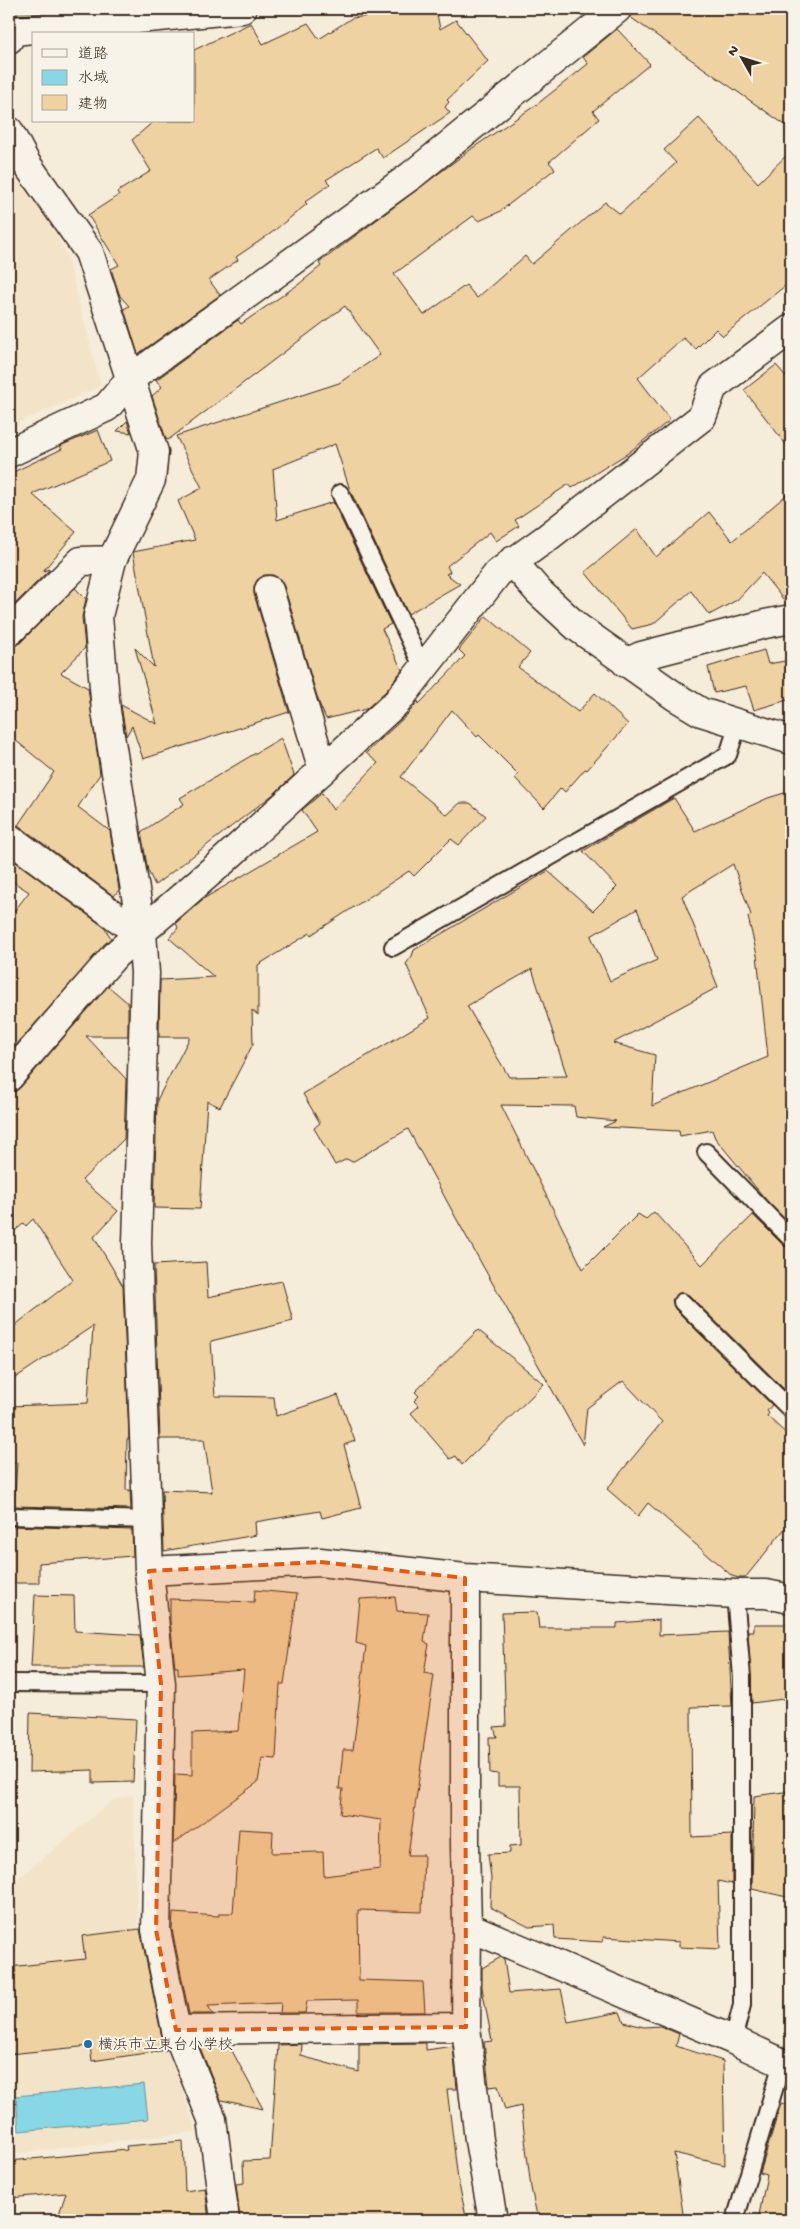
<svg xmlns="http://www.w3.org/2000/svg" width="800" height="2229" viewBox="0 0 800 2229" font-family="'Gochi Hand','Klee One',sans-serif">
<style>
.built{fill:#f3e4c9}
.green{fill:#c6e59e;stroke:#80885e}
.water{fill:#88d7e6;stroke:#699296}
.building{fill:#efd2a2;stroke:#3b2a1e;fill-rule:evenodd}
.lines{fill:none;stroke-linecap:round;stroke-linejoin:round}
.lane-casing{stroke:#3b2a1e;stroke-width:20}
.street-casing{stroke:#3b2a1e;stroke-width:31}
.secondary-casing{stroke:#3b2a1e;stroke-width:31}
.lane{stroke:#f7f3e8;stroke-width:16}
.street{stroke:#f7f3e8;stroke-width:28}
.secondary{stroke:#f7f3e8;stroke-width:28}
.marked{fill:#e8590c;fill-opacity:0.2;stroke:#e8590c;stroke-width:4;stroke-dasharray:10 6;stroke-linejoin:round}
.poi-dot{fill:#1f6fb2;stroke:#f7f3e8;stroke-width:2}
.labels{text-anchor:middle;stroke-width:4;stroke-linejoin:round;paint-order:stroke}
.poi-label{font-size:15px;fill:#3b2a1e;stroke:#f7f3e8;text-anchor:start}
</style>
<rect width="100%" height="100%" fill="#f5ecda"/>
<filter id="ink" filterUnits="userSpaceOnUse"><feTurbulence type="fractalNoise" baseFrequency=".02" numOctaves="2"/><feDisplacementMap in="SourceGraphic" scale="10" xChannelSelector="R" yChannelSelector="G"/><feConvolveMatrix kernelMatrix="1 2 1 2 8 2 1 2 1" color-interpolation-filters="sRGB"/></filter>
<g filter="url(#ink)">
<path class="built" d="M 9,151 L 66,253 L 101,386 L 9,427 Z
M 133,1795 L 139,1955 L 196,2132 L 10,2154 L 9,1886 L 113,1800 Z"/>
<path class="green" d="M 9,9 L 69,9 L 9,14 Z"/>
<path class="water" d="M 144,2084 L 148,2119 L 19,2131 L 16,2096 Z"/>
<path class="building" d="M 428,9 L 436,9 L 440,29 L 456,20 L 488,61 L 447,100 L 449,102 L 445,107 L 450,113 L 383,158 L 376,148 L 326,180 L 330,184 L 305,202 L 307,204 L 270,234 L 236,257 L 238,260 L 209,280 L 220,295 L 138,354 L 124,309 L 129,306 L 120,296 L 111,269 L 119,265 L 88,215 L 119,195 L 117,192 L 151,171 L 132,140 L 154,121 L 194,121 L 194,50 L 251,23 L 263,44 L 308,23 L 319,39 L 352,18 Z
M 632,9 L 791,9 L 791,129 L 630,17 Z
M 617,29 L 650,64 L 593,111 L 599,119 L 549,162 L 555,169 L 499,212 L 479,221 L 473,216 L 394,274 L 424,315 L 466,285 L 477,298 L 525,256 L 532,264 L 605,202 L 620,214 L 676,163 L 664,150 L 699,118 L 758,183 L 791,151 L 791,281 L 723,336 L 716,329 L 696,349 L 683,338 L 638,378 L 670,420 L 628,453 L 572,488 L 569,484 L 515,520 L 519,526 L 496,541 L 490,532 L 447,566 L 450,572 L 446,574 L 460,584 L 408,614 L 350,490 L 335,444 L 273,469 L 277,520 L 333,502 L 391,624 L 382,629 L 402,670 L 386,691 L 366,709 L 326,719 L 319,703 L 284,586 L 280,579 L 273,575 L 264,575 L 257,580 L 254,586 L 254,594 L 289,712 L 143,759 L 132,726 L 126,736 L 121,705 L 157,724 L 135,648 L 154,667 L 133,552 L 195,540 L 178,501 L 202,488 L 176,436 L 339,383 L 380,355 L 345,306 L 168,440 L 166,439 L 152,396 L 162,387 L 156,380 L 238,320 L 241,324 L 299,284 L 321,266 L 319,263 L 474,147 L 536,105 L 588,64 L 583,57 Z
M 776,365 L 791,382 L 791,451 L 744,390 Z
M 127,421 L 131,433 L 117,431 Z
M 98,430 L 110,461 L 32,494 L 76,532 L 43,571 L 50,569 L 9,610 L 9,474 L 62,449 L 60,446 Z
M 791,491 L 791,604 L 787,604 L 762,573 L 737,600 L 709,615 L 691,591 L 653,624 L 632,629 L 585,572 L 637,529 L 656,557 L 709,512 L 732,541 Z
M 75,588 L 86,599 L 82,617 L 85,648 L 61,673 L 88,688 L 100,774 L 78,807 L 110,831 L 119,890 L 114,896 L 18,825 L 54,772 L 9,735 L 9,647 L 20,643 Z
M 486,616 L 530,653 L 518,667 L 578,712 L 595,693 L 628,724 L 587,770 L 585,769 L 565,792 L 561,788 L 544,808 L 515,778 L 518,774 L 479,735 L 477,737 L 452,710 L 401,777 L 447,815 L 460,803 L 470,803 L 486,816 L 459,845 L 451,839 L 414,876 L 409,871 L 311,935 L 310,933 L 258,965 L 258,1015 L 252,1010 L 253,1044 L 220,1107 L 207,1101 L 200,1209 L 154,1208 L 157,1100 L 190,1037 L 159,1037 L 160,980 L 214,977 L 169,938 L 178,928 L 176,923 L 203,899 L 317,832 L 302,810 L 322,793 L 333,810 L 378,763 L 366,753 L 408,714 L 418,701 L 419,704 L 465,656 L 459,650 Z
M 764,650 L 768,664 L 791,660 L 791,699 L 754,710 L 746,686 L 714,693 L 708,667 Z
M 281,738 L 294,775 L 275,793 L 155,885 L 148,871 L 141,832 L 184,804 L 180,798 Z
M 791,791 L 791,1225 L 767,1201 L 715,1138 L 712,1130 L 680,1136 L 679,1131 L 603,1127 L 616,1121 L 576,1117 L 574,1106 L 501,1105 L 583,1269 L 638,1214 L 646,1219 L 654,1212 L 702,1265 L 753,1215 L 784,1246 L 791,1249 L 791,1383 L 785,1390 L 689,1295 L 679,1293 L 672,1300 L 675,1309 L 772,1405 L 767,1411 L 769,1413 L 767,1416 L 791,1438 L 791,1521 L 745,1578 L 739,1578 L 732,1576 L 648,1503 L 638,1516 L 607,1489 L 662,1422 L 623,1381 L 587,1408 L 583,1445 L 456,1218 L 408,1129 L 352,1162 L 347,1159 L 335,1165 L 314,1128 L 320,1123 L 303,1094 L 430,1018 L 406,964 L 412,956 L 414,950 L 548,871 L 593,911 L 617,887 L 583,851 L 674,798 L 695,831 L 768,798 ZM 733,864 L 751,915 L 748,917 L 757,955 L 768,1057 L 652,1106 L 655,1055 L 613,1043 L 718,987 L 682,896 ZM 637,909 L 657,960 L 610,981 L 591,936 ZM 532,969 L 567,1076 L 509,1077 L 467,1006 Z
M 9,857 L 104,927 L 111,938 L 9,1053 L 9,918 L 29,892 L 9,879 Z
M 108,986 L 128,1003 L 128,1036 L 86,1036 L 126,1079 L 124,1139 L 82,1180 L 118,1211 L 94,1237 L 123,1286 L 129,1439 L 127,1439 L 126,1490 L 130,1490 L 131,1509 L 14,1506 L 17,1462 L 9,1467 L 9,1406 L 88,1403 L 93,1326 L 9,1382 L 9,1330 L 73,1280 L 33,1219 L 26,1226 L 24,1223 L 9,1236 L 9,1092 L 15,1092 L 21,1087 Z
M 206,1262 L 208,1297 L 282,1281 L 293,1321 L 211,1341 L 215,1396 L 274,1397 L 276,1416 L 338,1395 L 355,1441 L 344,1445 L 361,1508 L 322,1518 L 320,1511 L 255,1522 L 256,1535 L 164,1551 L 162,1490 L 212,1492 L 204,1439 L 160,1439 L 154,1265 Z
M 478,1330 L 544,1384 L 462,1465 L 456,1456 L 450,1459 L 411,1413 L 419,1406 L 414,1401 L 419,1396 L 415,1392 Z
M 12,1526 L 132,1530 L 133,1556 L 39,1563 L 39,1583 L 9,1583 L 9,1543 L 10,1543 Z
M 255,1590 L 297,1594 L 284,1684 L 280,1684 L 276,1759 L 262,1758 L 258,1782 L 173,1844 L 175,1774 L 192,1775 L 192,1733 L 238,1731 L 244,1670 L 178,1675 L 178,1667 L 175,1667 L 170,1621 L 170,1599 L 254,1602 Z
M 35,1595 L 74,1596 L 75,1631 L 140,1635 L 144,1667 L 31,1667 Z
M 395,1597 L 397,1611 L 428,1613 L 424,1642 L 429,1644 L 424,1673 L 434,1675 L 408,1855 L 424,1855 L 422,1912 L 358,1910 L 359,1980 L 423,1982 L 425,2012 L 358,2012 L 358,2000 L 307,2001 L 305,2013 L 280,2013 L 281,2003 L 208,2006 L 213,2014 L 189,2014 L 172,1929 L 173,1913 L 219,1916 L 219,1913 L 233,1913 L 239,1829 L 273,1831 L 272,1853 L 323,1852 L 324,1876 L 380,1869 L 381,1820 L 340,1814 L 343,1789 L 339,1789 L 343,1750 L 353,1750 L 366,1646 L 356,1643 L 360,1599 Z
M 537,1612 L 539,1628 L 617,1628 L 617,1623 L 659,1620 L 659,1635 L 728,1632 L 732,1706 L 691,1707 L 692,1837 L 732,1835 L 732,1884 L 718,1881 L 720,1949 L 679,1947 L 679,1942 L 604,1937 L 603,1942 L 555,1939 L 554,1925 L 529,1927 L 490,1907 L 491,1878 L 488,1854 L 510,1853 L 510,1846 L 521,1845 L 520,1786 L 498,1786 L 498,1774 L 490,1773 L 489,1737 L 497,1737 L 494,1727 L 506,1726 L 502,1613 Z
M 754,1624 L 791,1624 L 791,1698 L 752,1703 L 748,1631 L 754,1631 Z
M 30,1713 L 136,1719 L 133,1782 L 93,1783 L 93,1770 L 29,1772 Z
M 791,1791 L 791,1898 L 752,1889 L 754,1796 Z
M 140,1929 L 161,2033 L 167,2050 L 92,2061 L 90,2046 L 9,2054 L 9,1967 L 85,1959 L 82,1936 Z
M 501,1957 L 504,1959 L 509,1993 L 561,1989 L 568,2022 L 620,2012 L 624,2022 L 644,2027 L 660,2026 L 679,2034 L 676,2046 L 723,2061 L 725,2165 L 674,2153 L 684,2220 L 624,2220 L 623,2215 L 595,2220 L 538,2220 L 531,2188 L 521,2106 L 505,2110 L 498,2086 L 489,2087 L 484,2042 L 492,2041 L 482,1988 L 482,1968 Z
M 426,2043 L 426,2050 L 453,2046 L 457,2089 L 447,2089 L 458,2180 L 467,2220 L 240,2220 L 236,2184 L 244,2183 L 243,2161 L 270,2160 L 278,2045 L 302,2044 L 301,2056 L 359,2072 L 359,2044 Z
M 199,2045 L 229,2045 L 263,2109 L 221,2100 Z
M 781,2103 L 791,2106 L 791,2220 L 758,2220 L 767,2175 L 760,2173 Z
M 183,2141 L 185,2191 L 205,2188 L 209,2220 L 57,2220 L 66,2193 L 9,2198 L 9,2161 L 127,2150 L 126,2146 Z"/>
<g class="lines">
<defs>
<path id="lane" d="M 340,493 L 423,668
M 393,947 L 728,755 L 738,724
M 706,1152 L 791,1239
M 682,1302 L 791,1410
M 9,1516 L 149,1520
M 9,1683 L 161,1684
M 733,2040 L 742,2005 L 742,1677 L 735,1594
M 735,2220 L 782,2063"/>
<path id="street" d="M 9,39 L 13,31 L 242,9
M 9,131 L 26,163 L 89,252 L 154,452 L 151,480 L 112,560 L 98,616 L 106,711 L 142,933 L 145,973 L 137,1243 L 149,1571 L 161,1684 L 156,1930 L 176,2030 L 212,2119 L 225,2220
M 9,453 L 107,407 L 130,379 L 412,175 L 617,9
M 269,590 L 323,770
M 9,632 L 81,561 L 112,560
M 626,663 L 641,656 L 765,624 L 791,619
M 9,838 L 126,924 L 142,933
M 9,1077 L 115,955 L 222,862 L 397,702 L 498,573 L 548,537 L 702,417 L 713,387 L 791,329
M 149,1571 L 320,1562 L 465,1578 L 735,1594 L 766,1594 L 791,1599
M 465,1578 L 465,1845 L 467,1926 L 466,2027 L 479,2140 L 493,2220
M 467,1926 L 733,2040 L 791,2067
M 176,2030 L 466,2027"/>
<path id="secondary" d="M 512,561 L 538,591 L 577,627 L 676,697 L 701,712 L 791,740"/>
</defs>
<use href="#lane" class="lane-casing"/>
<use href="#street" class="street-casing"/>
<use href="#secondary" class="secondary-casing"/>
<use href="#lane" class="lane"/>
<use href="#street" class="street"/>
<use href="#secondary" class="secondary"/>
</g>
</g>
<path class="marked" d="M 320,1562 L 465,1578 L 466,2027 L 176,2030 L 156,1930 L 161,1684 L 149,1571 Z"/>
<circle class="poi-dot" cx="88" cy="2044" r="5"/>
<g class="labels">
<g class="poi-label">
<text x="98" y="2049">横浜市立東台小学校</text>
</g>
</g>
<rect width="800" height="2229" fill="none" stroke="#f7f3e8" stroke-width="30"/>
<rect x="15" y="15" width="770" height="2199" fill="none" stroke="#3b2a1e" stroke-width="2" filter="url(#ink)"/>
<rect x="32" y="32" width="162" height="90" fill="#f7f3e8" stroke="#aca397"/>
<rect x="42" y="49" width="25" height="8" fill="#f7f3e8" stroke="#aca397"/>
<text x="78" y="58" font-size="15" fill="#3b2a1e">道路</text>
<rect x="42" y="70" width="25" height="15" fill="#88d7e6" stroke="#aca397"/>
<text x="78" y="82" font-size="15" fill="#3b2a1e">水域</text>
<rect x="42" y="95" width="25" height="15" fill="#efd2a2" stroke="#aca397"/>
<text x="78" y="108" font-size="15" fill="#3b2a1e">建物</text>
<g transform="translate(742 58) rotate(309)" stroke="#f7f3e8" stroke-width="4" paint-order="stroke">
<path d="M0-4L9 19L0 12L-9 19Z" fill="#3b2a1e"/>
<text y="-8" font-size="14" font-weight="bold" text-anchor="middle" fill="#3b2a1e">N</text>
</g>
</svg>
